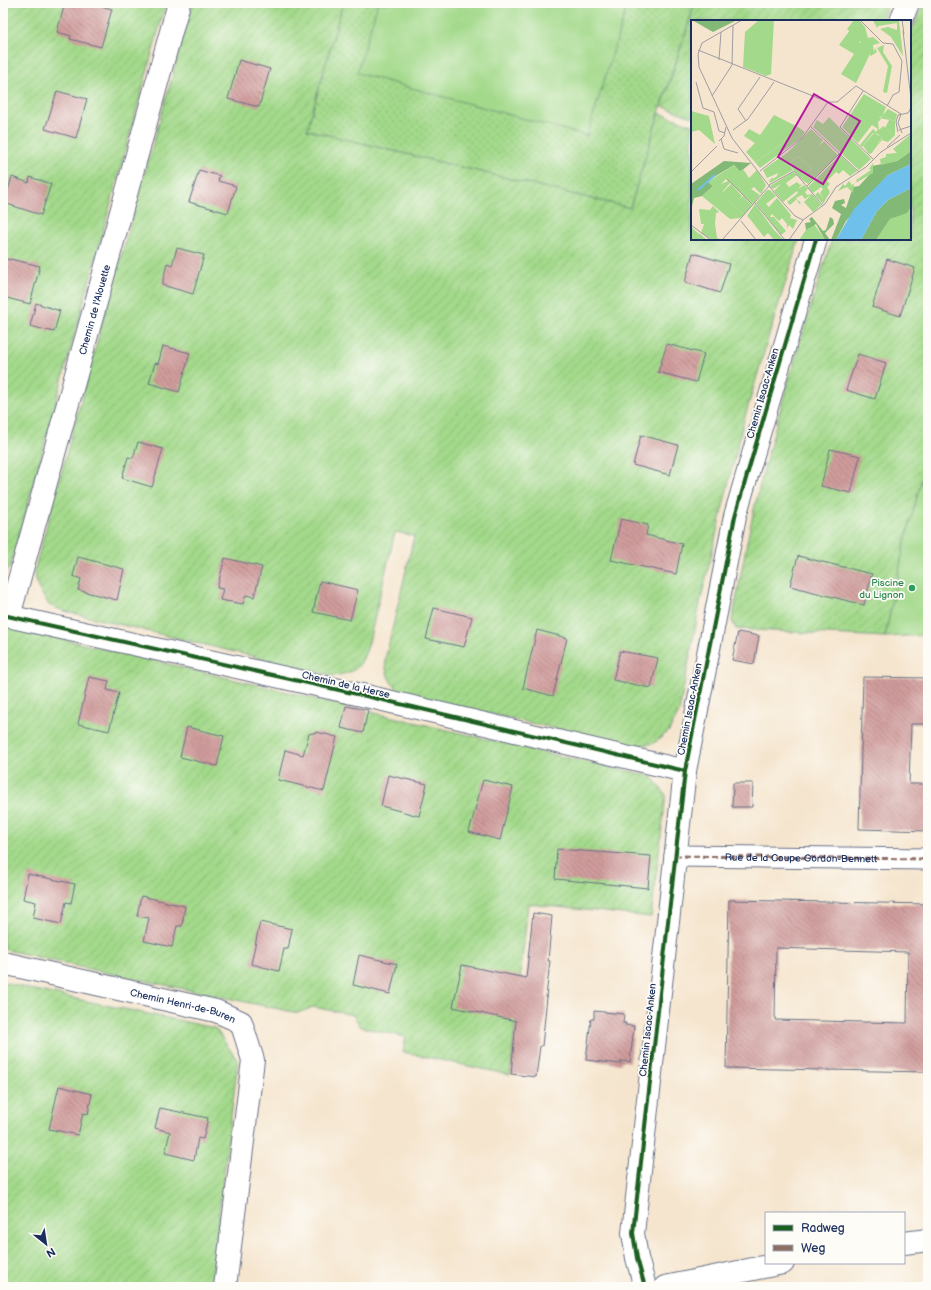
<svg xmlns="http://www.w3.org/2000/svg" width="931" height="1290" viewBox="0 0 931 1290" font-family="'Balsamiq Sans',sans-serif">
<style>
.grass{fill:url(#grass-dots);stroke:#5f8474}
.garden{fill:url(#garden-furrows);stroke:#5f8474}
.pitch{fill:#a3d98a;stroke:#5f8474}
.building{fill:url(#building-back-hatch);fill-rule:evenodd}
.lines{fill:none;stroke-linecap:round;stroke-linejoin:round}
.pedestrian-casing{stroke:#676f85;stroke-width:23}
.minor-casing{stroke:#676f85;stroke-width:24}
.tertiary-casing{stroke:#676f85;stroke-width:24}
.pedestrian{stroke:#fff;stroke-width:21}
.minor{stroke:#fff;stroke-width:22}
.tertiary{stroke:#fff;stroke-width:22}
.quiet{stroke:#8d6e63;stroke-width:3;stroke-dasharray:6 3;stroke-linecap:butt}
.cycleway-casing{stroke:#fdfcf7;stroke-width:6}
.cycleway{stroke:#1b5e20;stroke-width:4}
.leisure-dot{fill:#2e9e5b;stroke:#fdfcf7;stroke-width:1.5}
.labels{text-anchor:middle;stroke-width:3.5;stroke-linejoin:round;paint-order:stroke}
.street-label{font-size:10px;fill:#1b2f5e;stroke:#fdfcf7}
.leisure-label{font-size:10px;fill:#27864d;stroke:#fdfcf7;text-anchor:end}
.inset-river{fill:none;stroke:#6fc0ea;stroke-width:2}
.inset-road{fill:none;stroke:#9e9ca1;stroke-width:1}
.view{fill:#b5179e;fill-opacity:0.15;stroke:#b5179e;stroke-width:2}
.inset-edge{fill:none;stroke:#1b2f5e;stroke-width:2}
</style>
<defs>
<pattern id="grass-dots" width="8" height="8" patternUnits="userSpaceOnUse"><rect width="8" height="8" fill="#a3d98a"/><path d="M2 2h.1M6 6h.1" fill="none" stroke="#8cbb7a" stroke-width="1.8" stroke-linecap="round"/></pattern>
<pattern id="garden-furrows" width="10" height="10" patternUnits="userSpaceOnUse"><rect width="10" height="10" fill="#a3d98a"/><path d="M-1 1l2-2M0 10L10 0M9 11l2-2" fill="none" stroke="#8cbb7a"/></pattern>
<pattern id="building-back-hatch" width="6" height="6" patternUnits="userSpaceOnUse"><rect width="6" height="6" fill="#d09c9b"/><path d="M-1 5l2 2M0 0l6 6M5-1l2 2" fill="none" stroke="#a88082"/></pattern>
</defs>
<rect width="100%" height="100%" fill="#fdfcf7"/>
<filter id="ink" filterUnits="userSpaceOnUse"><feTurbulence type="fractalNoise" baseFrequency=".025" numOctaves="2"/><feDisplacementMap in="SourceGraphic" scale="8" xChannelSelector="R" yChannelSelector="G"/><feConvolveMatrix kernelMatrix="1 2 1 2 8 2 1 2 1" color-interpolation-filters="sRGB"/></filter>
<filter id="wash" filterUnits="userSpaceOnUse"><feTurbulence type="fractalNoise" baseFrequency=".012" numOctaves="4" result="noise"/><feDisplacementMap in="SourceGraphic" scale="16" xChannelSelector="R" yChannelSelector="G"/><feGaussianBlur stdDeviation="0.9" result="paint"/><feColorMatrix in="noise" values="0 0 0 0 0 0 0 0 0 0 0 0 0 0 0 0 0 1.4 0 .05"/><feComposite in="paint" operator="in"/></filter>
<g filter="url(#wash)">
<rect width="100%" height="100%" fill="#f5e5ce"/>
<path class="grass" d="M 343,3 L 695,3 L 659,113 L 630,208 L 307,130 Z"/>
<path class="garden" d="M 3,3 L 166,3 L 26,511 L 10,567 L 3,575 Z
M 193,3 L 343,3 L 307,130 L 630,208 L 659,113 L 692,125 L 692,239 L 799,239 L 770,332 L 744,420 L 722,510 L 700,603 L 679,712 L 669,731 L 654,743 L 634,747 L 401,693 C 389,681 387,678 385,660 L 414,536 L 395,532 L 368,646 C 359,669 358,671 334,676 L 64,611 L 49,605 L 39,590 L 34,572 L 107,306 Z
M 695,3 L 888,3 L 881,21 L 692,21 L 692,117 L 662,106 Z
M 924,3 L 928,3 L 928,456 L 905,542 L 885,637 L 736,629 L 732,621 C 740,582 746,543 755,505 C 777,415 804,327 832,239 L 910,239 L 910,35 Z
M 3,625 L 545,753 L 651,776 L 666,795 L 651,917 L 528,904 L 510,1075 L 403,1052 L 406,1037 L 361,1027 L 353,1015 L 313,1007 L 298,1013 L 84,968 L 3,949 Z
M 3,982 L 34,990 L 215,1028 L 238,1061 L 221,1196 L 211,1287 L 3,1287 Z"/>
<path class="pitch" d="M 378,3 L 628,3 L 587,136 L 357,73 Z
M 928,456 L 928,635 L 885,637 L 905,542 Z"/>
<g id="blocks">
<path class="building" d="M 65,3 L 91,3 L 112,9 L 101,47 L 70,39 L 71,36 L 57,32 Z
M 239,60 L 270,69 L 259,107 L 228,99 Z
M 57,91 L 87,99 L 76,138 L 45,129 Z
M 199,170 L 220,176 L 218,181 L 236,186 L 228,213 L 189,202 Z
M 12,177 L 29,183 L 30,177 L 51,184 L 41,215 L 4,203 Z
M 177,248 L 204,255 L 193,294 L 162,285 L 167,263 L 172,265 Z
M 693,253 L 729,264 L 720,293 L 685,282 Z
M 3,258 L 10,260 L 10,259 L 40,266 L 30,304 L 3,297 Z
M 887,259 L 915,268 L 900,316 L 872,307 Z
M 36,303 L 60,311 L 54,332 L 30,326 Z
M 667,344 L 704,354 L 696,382 L 658,372 Z
M 163,346 L 190,353 L 179,392 L 149,383 L 155,363 L 158,364 Z
M 858,354 L 886,363 L 875,399 L 846,390 Z
M 641,435 L 678,445 L 670,475 L 633,465 Z
M 138,442 L 163,449 L 152,487 L 122,478 L 128,457 L 133,458 Z
M 830,449 L 860,456 L 851,493 L 821,486 Z
M 621,519 L 648,525 L 646,535 L 682,544 L 676,574 L 611,560 Z
M 798,556 L 872,574 L 864,605 L 790,586 Z
M 78,557 L 124,569 L 117,600 L 78,590 L 81,579 L 73,576 Z
M 225,558 L 262,567 L 254,597 L 246,595 L 243,604 L 220,600 L 223,589 L 217,588 Z
M 320,581 L 358,590 L 350,620 L 313,612 Z
M 434,608 L 472,617 L 464,647 L 426,639 Z
M 537,630 L 567,638 L 553,696 L 523,688 Z
M 738,632 L 759,636 L 754,664 L 732,660 Z
M 620,651 L 658,658 L 651,688 L 613,680 Z
M 89,677 L 109,681 L 107,690 L 119,693 L 109,731 L 78,724 Z
M 863,677 L 928,678 L 928,724 L 911,724 L 909,784 L 928,784 L 928,831 L 859,829 Z
M 346,706 L 368,710 L 363,733 L 341,728 Z
M 187,727 L 224,736 L 217,766 L 180,757 Z
M 317,732 L 337,737 L 324,791 L 278,780 L 285,750 L 303,755 L 309,734 Z
M 388,775 L 427,784 L 419,816 L 381,806 Z
M 483,780 L 513,787 L 500,840 L 469,832 Z
M 733,783 L 753,783 L 752,807 L 732,807 Z
M 557,849 L 651,856 L 648,888 L 555,879 Z
M 28,874 L 75,884 L 71,903 L 66,902 L 61,924 L 33,918 L 36,902 L 23,899 Z
M 141,896 L 185,906 L 182,926 L 177,926 L 172,947 L 144,941 L 149,918 L 137,916 Z
M 729,900 L 928,904 L 928,1072 L 726,1068 ZM 776,948 L 908,952 L 907,1023 L 775,1020 Z
M 533,913 L 552,916 L 548,961 L 550,961 L 546,997 L 547,997 L 542,1046 L 540,1046 L 536,1077 L 511,1074 L 516,1021 L 453,1007 L 462,965 L 526,978 Z
M 260,922 L 292,929 L 288,949 L 284,949 L 279,971 L 251,964 Z
M 359,955 L 397,964 L 390,994 L 353,985 Z
M 594,1011 L 624,1014 L 623,1023 L 626,1023 L 625,1025 L 634,1026 L 630,1062 L 621,1061 L 621,1064 L 586,1060 L 591,1019 L 594,1019 Z
M 59,1086 L 92,1094 L 88,1114 L 83,1113 L 78,1135 L 49,1129 Z
M 160,1108 L 208,1118 L 203,1139 L 198,1138 L 194,1160 L 165,1153 L 170,1132 L 155,1128 Z"/>
</g>
</g>
<g filter="url(#ink)">
<use href="#blocks" fill-opacity="0" stroke="#676f85" stroke-width="1"/>
<g class="lines">
<defs>
<g id="pedestrian">
<path id="s1" d="M 675,856 L 928,859"/>
</g>
<g id="minor">
<path d="M 901,21 L 908,3"/>
<path d="M 3,615 L 366,696 L 685,771"/>
<path id="s2" d="M 9,616 L 179,3"/>
<path id="s3" d="M 3,963 L 216,1011 L 241,1022 L 253,1060 L 225,1287"/>
<path d="M 645,1287 L 637,1258 L 633,1233 L 685,771 L 735,516 L 816,239"/>
</g>
<path id="tertiary" d="M 904,1243 L 928,1240
M 665,1287 L 783,1263"/>
</defs>
<use href="#pedestrian" class="pedestrian-casing"/>
<use href="#minor" class="minor-casing"/>
<use href="#tertiary" class="tertiary-casing"/>
<use href="#pedestrian" class="pedestrian"/>
<use href="#minor" class="minor"/>
<use href="#tertiary" class="tertiary"/>
<path class="quiet" d="M 675,856 L 928,859"/>
<defs>
<path id="cycleway" d="M 3,615 L 366,696 L 685,771
M 645,1287 L 637,1258 L 633,1233 L 685,771 L 735,516 L 816,239"/>
</defs>
<use href="#cycleway" class="cycleway-casing"/>
<use href="#cycleway" class="cycleway"/>
</g>
</g>
<circle class="leisure-dot" cx="912" cy="588" r="4"/>
<g class="labels">
<g class="street-label">
<text dy="4" stroke="none"><textPath href="#s2" startOffset="318">Chemin de l'Alouette</textPath></text>
<text transform="translate(762 393) rotate(-74)" y="4">Chemin Isaac-Anken</text>
<text transform="translate(346 684) rotate(13)" y="4">Chemin de la Herse</text>
<text transform="translate(689 709) rotate(-79)" y="4">Chemin Isaac-Anken</text>
<text dy="4" stroke="none"><textPath href="#s1" startOffset="126">Rue de la Coupe Gordon-Bennett</textPath></text>
<text dy="4" stroke="none"><textPath href="#s3" startOffset="185">Chemin Henri-de-Buren</textPath></text>
<text transform="translate(647 1030) rotate(-84)" y="4">Chemin Isaac-Anken</text>
</g>
<g class="leisure-label">
<text x="904" y="586">Piscine<tspan x="904" dy="12">du Lignon</tspan></text>
</g>
</g>
<g transform="translate(691 20)">
<rect width="220" height="220" fill="#f5e5ce"/>
<path d="M 163,0 L 168,0 L 174,7 L 177,18 L 182,17 L 189,23 L 182,25 L 183,32 L 184,28 L 186,32 L 180,36 L 177,42 L 180,36 L 173,25 L 156,9 ZM 182,0 L 208,0 L 212,36 L 200,17 L 189,9 L 197,7 L 206,10 L 206,3 L 187,6 L 186,8 ZM 193,25 L 192,32 L 201,46 L 196,73 L 192,72 L 197,46 L 186,28 ZM 0,91 L 18,96 L 24,124 L 8,110 L 0,112 ZM 192,96 L 204,102 L 204,115 L 194,108 L 198,100 L 188,98 ZM 183,113 L 191,117 L 181,133 L 178,134 L 172,126 ZM 107,136 L 121,149 L 110,159 L 98,144 ZM 22,186 L 28,192 L 25,193 L 24,204 L 26,218 L 29,219 L 20,219 L 10,213 L 13,204 L 10,204 L 8,189 L 19,190 ZM 220,187 L 220,220 L 185,220 L 199,199 L 216,192 ZM 123,204 L 134,220 L 108,220 L 115,210 Z" fill="#a3d98a"/>
<path d="M 1,0 L 15,1 L 46,0 L 22,12 ZM 220,131 L 220,144 L 197,155 L 155,201 L 145,220 L 140,220 L 150,194 L 141,188 L 144,181 L 153,179 L 154,183 L 150,185 L 155,188 L 162,167 L 168,166 L 180,153 L 181,146 L 206,141 ZM 33,141 L 60,143 L 49,152 L 43,145 L 23,157 L 17,162 L 22,166 L 11,176 L 3,178 L 0,190 L 0,164 ZM 220,168 L 220,187 L 216,193 L 199,199 L 185,220 L 170,220 L 186,191 L 197,180 ZM 121,197 L 132,211 L 135,210 L 139,197 L 142,199 L 143,204 L 134,213 L 139,220 L 134,220 L 125,204 L 115,210 L 114,203 L 120,202 L 118,199 Z" fill="#82b976"/>
<path d="M 22,166 L 53,195 L 49,198 L 39,199 L 11,176 Z" fill="#a3d98a"/>
<path d="M 68,0 L 83,0 L 80,54 L 75,56 L 52,47 L 54,12 ZM 173,74 L 195,87 L 192,95 L 197,89 L 206,94 L 204,102 L 192,96 L 188,97 L 190,99 L 187,102 L 188,110 L 192,106 L 204,115 L 197,122 L 191,120 L 181,132 L 191,118 L 187,114 L 182,113 L 171,127 L 169,125 L 182,109 L 185,112 L 187,109 L 181,105 L 167,123 L 151,107 ZM 138,97 L 180,139 L 168,150 L 122,107 L 126,100 L 132,104 ZM 107,107 L 114,112 L 110,118 L 69,148 L 64,142 L 87,127 ZM 120,109 L 132,120 L 128,126 L 133,121 L 147,135 L 117,164 L 110,159 L 121,149 L 107,136 L 98,144 L 102,150 L 79,163 L 77,159 L 79,161 L 81,157 L 82,159 L 86,156 L 87,153 L 76,158 L 72,150 L 97,132 ZM 220,114 L 220,131 L 206,141 L 190,145 L 189,139 L 195,137 L 195,134 L 206,133 L 202,129 ZM 149,135 L 166,151 L 159,156 L 152,150 L 148,154 L 145,152 L 136,161 L 139,164 L 136,167 L 139,172 L 132,184 L 124,175 L 127,172 L 133,179 L 129,173 L 132,169 L 130,167 L 122,173 L 117,167 ZM 182,143 L 182,153 L 163,164 L 162,173 L 156,167 L 147,171 L 152,164 L 154,166 L 158,161 L 161,165 L 166,162 L 165,160 L 180,150 L 178,149 ZM 43,145 L 49,151 L 52,149 L 58,158 L 66,150 L 75,165 L 70,174 L 63,167 L 60,169 L 69,175 L 62,184 L 35,159 L 30,164 L 37,161 L 39,163 L 32,171 L 32,172 L 40,164 L 51,176 L 48,180 L 52,176 L 61,185 L 53,195 L 17,162 ZM 102,152 L 106,155 L 95,163 L 98,167 L 106,162 L 109,165 L 112,163 L 107,169 L 113,165 L 117,169 L 114,172 L 116,175 L 121,174 L 114,179 L 111,175 L 105,178 L 110,183 L 108,184 L 106,179 L 99,185 L 96,182 L 107,173 L 106,171 L 92,182 L 83,171 L 90,164 L 82,169 L 79,166 ZM 76,170 L 79,170 L 85,176 L 75,184 L 78,187 L 86,178 L 100,195 L 99,198 L 106,200 L 102,209 L 98,205 L 96,208 L 96,204 L 91,198 L 88,201 L 81,194 L 79,197 L 83,197 L 95,211 L 90,215 L 65,183 ZM 121,174 L 130,185 L 122,192 L 113,182 ZM 64,184 L 83,210 L 93,220 L 83,220 L 77,213 L 73,217 L 59,199 L 56,196 ZM 0,207 L 7,213 L 6,215 L 8,213 L 16,220 L 0,220 Z" fill="#a3d98a"/>
<path d="M 162,6 L 174,13 L 168,22 L 179,25 L 180,32 L 165,63 L 150,54 L 163,34 L 148,25 ZM 83,95 L 107,107 L 87,127 L 64,142 L 55,132 L 64,123 L 53,116 L 58,109 L 69,115 ZM103 148a6 6 0 1 1 12 0a6 6 0 1 1-12 0Z" fill="#a3d98a"/>
<path d="M 220,144 L 220,168 L 197,180 L 186,191 L 170,220 L 145,220 L 163,189 L 197,155 Z" fill="#6fc0ea"/>
<path class="inset-river" d="M 7,170 L 24,155"/>
<path class="inset-road" d="M 51,0 L 11,23 L 7,34 L 8,47 L 41,118 L 86,176 L 104,196 L 112,200M 169,0 L 192,23 L 202,24 L 211,41 L 208,72 L 202,75 L 196,86M 211,0 L 213,14M 212,11 L 220,79M 7,30 L 137,82 L 146,82 L 165,66 L 210,94M 28,40 L 30,12M 5,62 L 12,88 L 23,92 L 28,111 L 34,113M 172,71 L 149,107 L 183,140M 21,76 L 41,45 L 42,5M 210,94 L 207,103 L 211,113M 55,101 L 47,89 L 69,57M 120,107 L 168,152M 42,110 L 57,99 L 83,62M 208,110 L 220,106M 207,112 L 205,102 L 207,95 L 217,93 L 220,88M 30,119 L 33,129 L 47,133M 28,121 L 33,116 L 35,107M 196,127 L 209,115M 190,132 L 220,113M 69,151 L 111,118 L 137,82M 0,152 L 26,126M 36,159 L 62,185M 78,165 L 103,151 L 132,186M 116,166 L 149,133M 64,183 L 94,220M 50,201 L 65,220M 0,205 L 20,220M 31,220 L 78,166M 98,220 L 112,200 L 134,184 L 145,167 L 175,147 L 191,131"/>
<path class="view" d="M 123,74 L 169,101 L 132,164 L 87,137 Z"/>
<rect width="220" height="220" class="inset-edge"/>
</g>
<rect width="931" height="1290" fill="none" stroke="#fdfcf7" stroke-width="16"/>
<rect x="765" y="1212" width="140" height="52" fill="#fdfcf7" stroke="#a3aaba"/>
<rect x="773" y="1225" width="20" height="6" fill="#1b5e20" stroke="#a3aaba"/>
<text x="801" y="1232" font-size="12" fill="#1b2f5e">Radweg</text>
<rect x="773" y="1245" width="20" height="6" fill="#8d6e63" stroke="#a3aaba"/>
<text x="801" y="1252" font-size="12" fill="#1b2f5e">Weg</text>
<g transform="translate(46 1244) rotate(150)" stroke="#fdfcf7" stroke-width="3" paint-order="stroke">
<path d="M0-3L7 15L0 10L-7 15Z" fill="#1b2f5e"/>
<text y="-6" font-size="11" font-weight="bold" text-anchor="middle" fill="#1b2f5e">N</text>
</g>
</svg>
